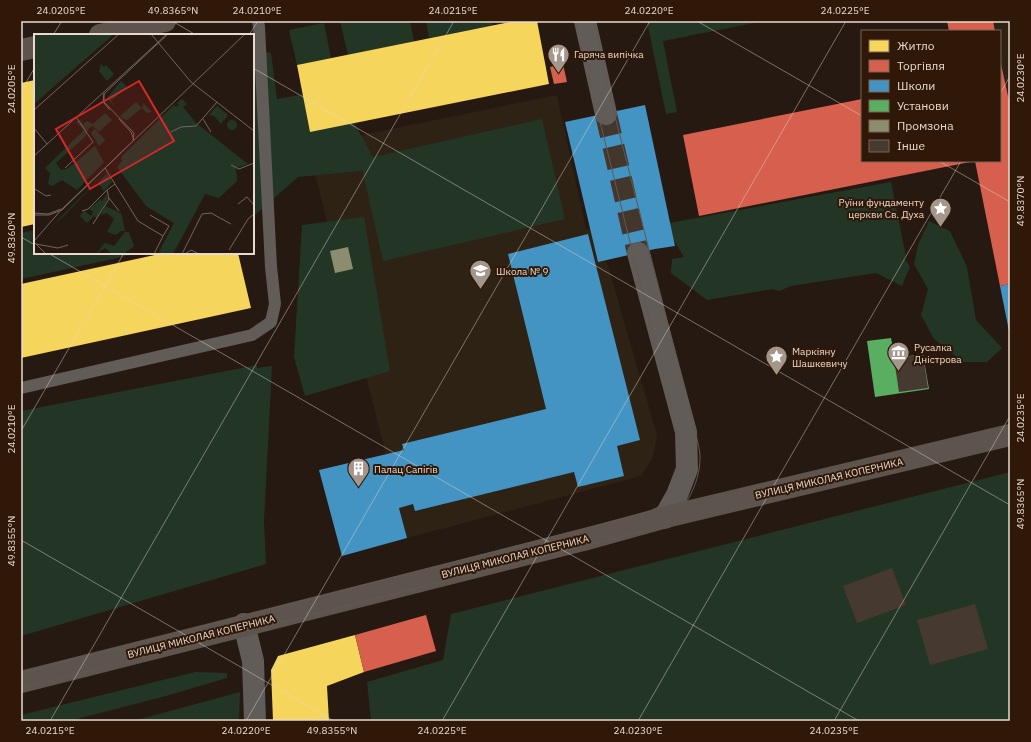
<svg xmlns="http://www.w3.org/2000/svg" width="1031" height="742" viewBox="0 0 1031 742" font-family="'IBM Plex Sans',sans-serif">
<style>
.education{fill:#2e2214}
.green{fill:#233626}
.homes{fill:#f6d55c}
.shops{fill:#d6604d}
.schools{fill:#4393c3}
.public{fill:#5aae61}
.industry{fill:#8c8c6e}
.building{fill:#463930}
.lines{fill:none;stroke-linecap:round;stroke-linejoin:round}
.minor-tunnel{stroke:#43362d;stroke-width:22;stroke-dasharray:22 11;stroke-linecap:butt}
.service{stroke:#625c58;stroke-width:12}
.minor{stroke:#625c58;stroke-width:22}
.secondary{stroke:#5d544e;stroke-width:22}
.tram{stroke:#615952;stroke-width:1}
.ticks{fill:none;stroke:#e9d9ce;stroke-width:1;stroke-opacity:0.45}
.labels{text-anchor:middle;stroke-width:4;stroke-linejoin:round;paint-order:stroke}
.poi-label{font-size:10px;fill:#e9d9ce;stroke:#2f1808;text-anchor:start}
.street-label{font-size:10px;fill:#e9d9ce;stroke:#2f1808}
.inset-road{fill:none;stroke:#74665d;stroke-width:1}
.view{fill:#d62828;fill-opacity:0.15;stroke:#d62828;stroke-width:2}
.inset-edge{fill:none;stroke:#e9d9ce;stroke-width:2}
.neatline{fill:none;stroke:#e9d9ce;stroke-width:1.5}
.ticks-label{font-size:10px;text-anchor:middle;fill:#e9d9ce}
</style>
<rect width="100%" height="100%" fill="#261911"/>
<path class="education" d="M 993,21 L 1010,21 L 1010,105 L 1000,55 L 1000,31 L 995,31 Z
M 557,95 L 586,229 L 597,228 L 657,435 L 653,457 L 641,476 L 407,538 L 308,146 Z"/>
<path class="green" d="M 340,21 L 410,21 L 414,42 L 348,55 Z
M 426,21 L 492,21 L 493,26 L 429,38 Z
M 647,21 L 764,21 L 663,41 L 677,112 L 666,114 Z
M 324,23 L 331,58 L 297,65 L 289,30 Z
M 253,49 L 271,53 L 277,99 L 328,90 L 346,108 L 373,157 L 542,119 L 565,219 L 383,261 L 362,169 L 360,171 L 298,177 L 253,217 Z
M 891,182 L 906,257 L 904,258 L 910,267 L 902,286 L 876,273 L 791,286 L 779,291 L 773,289 L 707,300 L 671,273 L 672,259 L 684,257 L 664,224 Z
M 364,217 L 390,371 L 305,396 L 294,357 L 302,225 Z
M 929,221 L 950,231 L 967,267 L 976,320 L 1002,348 L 987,362 L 963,362 L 934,339 L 921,315 L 928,289 L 914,264 L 918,245 Z
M 35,230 L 35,253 L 140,253 L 21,279 L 21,233 Z
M 257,365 L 257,368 L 272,366 L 264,521 L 266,564 L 21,636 L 21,411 Z
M 1010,472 L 1010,721 L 371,721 L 367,682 L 443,660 L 451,614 Z
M 195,672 L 227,673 L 227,678 L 166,696 L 69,721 L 21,721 L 21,715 Z
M 240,692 L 239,721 L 133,721 Z"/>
<path class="homes" d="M 515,21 L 537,21 L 549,84 L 310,132 L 297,65 Z
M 35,80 L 35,165 L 33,165 L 35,173 L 35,224 L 21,227 L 21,83 Z
M 164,253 L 238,253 L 251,308 L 21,358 L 21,284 Z
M 355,635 L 364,672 L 327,686 L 329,721 L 273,721 L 271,670 L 278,656 Z"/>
<path class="shops" d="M 947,21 L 993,21 L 995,31 L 949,31 Z
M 1000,59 L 1010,105 L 1010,284 L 1000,286 L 975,161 L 1000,161 Z
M 563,64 L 567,82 L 554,84 L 550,67 Z
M 862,99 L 862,161 L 970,162 L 699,216 L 683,135 Z
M 426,615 L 436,651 L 364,672 L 355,635 Z"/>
<path class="schools" d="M 645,105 L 675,246 L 655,249 L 598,262 L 565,122 Z
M 588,234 L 640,440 L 617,446 L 624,476 L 578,487 L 574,472 L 415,511 L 413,504 L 399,508 L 407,538 L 342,556 L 319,470 L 404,450 L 402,444 L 546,409 L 508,254 Z
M 1010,284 L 1010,331 L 1009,331 L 1000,286 Z"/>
<path class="public" d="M 891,338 L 895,358 L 923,354 L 929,389 L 875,397 L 867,341 Z"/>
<path class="industry" d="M 348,247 L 353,269 L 335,273 L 330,251 Z"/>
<path class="building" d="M 923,354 L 928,388 L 899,392 L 894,359 Z
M 892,568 L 906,605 L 857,623 L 843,586 Z
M 975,604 L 988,649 L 930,665 L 917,620 Z"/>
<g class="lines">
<path class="minor-tunnel" d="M 606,114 L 638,253"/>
<path class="service" d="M 21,388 L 252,335 L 271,322 L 275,304 L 271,267 L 259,27 L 258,21"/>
<path class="minor" d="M 585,21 L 606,114
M 638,253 L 686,432 L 687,469 L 677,495 L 664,518
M 244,624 L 253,661 L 255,721"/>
<path class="secondary" d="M 100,35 L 165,21
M 21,50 L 35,47
M 21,682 L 587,539 L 674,515 L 1010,435"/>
<path class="tram" d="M 21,673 L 648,512 L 660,506 L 674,485 L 679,463 L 679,439 L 575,21
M 21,688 L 652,529 C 658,526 665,523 671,519 C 689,505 701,478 700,455 C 699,444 695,433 693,422 L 608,89 L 594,21"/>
</g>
<path class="ticks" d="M 172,21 L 196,35M 697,21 L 862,116M 53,35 L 62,21M 249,35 L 258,21M 253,68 L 1010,505M 21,91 L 35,67M 1000,94 L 1010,76M 939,161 L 1010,202M 21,237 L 35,245M 48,253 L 859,721M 21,431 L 124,253M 21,540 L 334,721M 50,721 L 454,21M 246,721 L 650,21M 442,721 L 846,21M 638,721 L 961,161M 834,721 L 1010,416"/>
<defs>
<symbol id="restaurant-pin" viewBox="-11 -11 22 30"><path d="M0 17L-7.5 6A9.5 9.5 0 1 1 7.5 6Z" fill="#a5968c" stroke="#2f1808"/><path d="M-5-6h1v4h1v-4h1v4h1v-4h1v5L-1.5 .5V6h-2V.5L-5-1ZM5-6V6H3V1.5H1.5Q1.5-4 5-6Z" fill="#fff"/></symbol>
<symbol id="sight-pin" viewBox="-11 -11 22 30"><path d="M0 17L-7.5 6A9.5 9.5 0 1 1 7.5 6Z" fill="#a5968c" stroke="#2f1808"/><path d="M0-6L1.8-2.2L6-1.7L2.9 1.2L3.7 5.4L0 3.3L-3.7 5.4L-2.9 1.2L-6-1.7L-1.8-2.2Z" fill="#fff"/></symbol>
<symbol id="school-pin" viewBox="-11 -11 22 30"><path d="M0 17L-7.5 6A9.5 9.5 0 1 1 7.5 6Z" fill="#a5968c" stroke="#2f1808"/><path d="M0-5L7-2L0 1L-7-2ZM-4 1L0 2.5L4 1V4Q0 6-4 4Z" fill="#fff"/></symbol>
<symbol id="museum-pin" viewBox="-11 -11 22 30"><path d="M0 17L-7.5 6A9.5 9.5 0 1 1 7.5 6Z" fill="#a5968c" stroke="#2f1808"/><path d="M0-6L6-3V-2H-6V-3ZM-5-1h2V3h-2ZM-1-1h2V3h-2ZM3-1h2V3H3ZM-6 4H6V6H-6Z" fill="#fff"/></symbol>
<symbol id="building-pin" viewBox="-11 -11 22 30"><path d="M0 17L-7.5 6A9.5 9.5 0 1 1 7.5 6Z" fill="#a5968c" stroke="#2f1808"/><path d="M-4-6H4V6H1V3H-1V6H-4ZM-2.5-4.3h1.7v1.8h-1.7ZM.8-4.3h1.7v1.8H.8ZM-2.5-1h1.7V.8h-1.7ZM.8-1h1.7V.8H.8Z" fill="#fff"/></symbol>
</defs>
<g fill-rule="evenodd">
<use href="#restaurant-pin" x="546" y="42" width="25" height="34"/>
<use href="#sight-pin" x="928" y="196" width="25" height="34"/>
<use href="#school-pin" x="468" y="258" width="25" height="34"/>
<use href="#museum-pin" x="886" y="340" width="25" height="34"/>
<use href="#sight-pin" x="764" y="344" width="25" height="34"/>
<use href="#building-pin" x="346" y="456" width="25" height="34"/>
</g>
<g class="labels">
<g class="poi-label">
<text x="574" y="58">Гаряча випічка</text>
<text x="924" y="206" text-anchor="end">Руїни фундаменту<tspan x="924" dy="12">церкви Св. Духа</tspan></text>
<text x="496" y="275">Школа № 9</text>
<text x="914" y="351">Русалка<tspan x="914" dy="12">Дністрова</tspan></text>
<text x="792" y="355">Маркіяну<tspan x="792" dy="12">Шашкевичу</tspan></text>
<text x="374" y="473">Палац Сапігів</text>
</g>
<g class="street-label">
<text transform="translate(829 478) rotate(-13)" y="4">ВУЛИЦЯ МИКОЛАЯ КОПЕРНИКА</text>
<text transform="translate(515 556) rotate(-14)" y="4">ВУЛИЦЯ МИКОЛАЯ КОПЕРНИКА</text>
<text transform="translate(201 636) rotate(-14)" y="4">ВУЛИЦЯ МИКОЛАЯ КОПЕРНИКА</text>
</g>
</g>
<g transform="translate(34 34)">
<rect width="220" height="220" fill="#261911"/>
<path d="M 0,0 L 80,0 L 0,70 ZM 67,30 L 70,33 L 72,31 L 80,40 L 73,47 L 65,37 ZM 87,47 L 93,53 L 77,67 L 81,73 L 73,64 ZM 148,65 L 153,70 L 149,73 L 162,89 L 214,130 L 202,134 L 203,147 L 185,164 L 171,160 L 139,220 L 124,220 L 140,189 L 112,172 L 83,133 L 88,127 L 87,123 L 140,71 L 142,73 L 145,71 L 143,69 ZM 102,68 L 108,74 L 109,69 L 118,78 L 113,79 L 108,74 L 93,86 L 89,85 L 86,82 ZM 183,72 L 194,81 L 187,90 L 180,82 L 175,81 ZM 71,79 L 78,86 L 65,98 L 59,92 L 54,95 L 52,102 L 22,129 L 27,136 L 33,135 L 61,112 L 70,128 L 43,156 L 28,146 L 18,152 L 14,150 L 16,139 L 11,134 L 50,96 L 42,88 L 46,86 L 49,90 L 53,87 L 59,90 ZM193 91a5 5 0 1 1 10 0a5 5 0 1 1-10 0ZM 61,95 L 71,106 L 65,112 L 57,99 ZM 72,138 L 30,182 L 14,195 L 24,186 ZM 73,139 L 78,148 L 70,157 L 64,149 ZM 73,160 L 74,164 L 63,184 L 60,182 L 53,189 L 46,182 L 50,177 L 57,182 L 59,178 L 55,175 L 67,165 L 67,168 ZM 71,172 L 87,179 L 91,197 L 87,197 L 82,201 L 73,198 L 80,185 L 73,179 L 67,181 ZM 91,198 L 95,198 L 100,212 L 90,220 L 78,220 L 71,214 L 62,220 L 71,209 L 80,212 Z" fill="#233626"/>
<path class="inset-road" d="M 117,0 L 157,48 L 220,97M 70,59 L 69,68 L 76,76M 0,76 L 85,0M 85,85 L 97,98 L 100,106M 169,85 L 177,98M 0,94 L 13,110M 137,98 L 147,93 L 162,92 L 183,68M 0,122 L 133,0M 197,131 L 205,135 L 220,129M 31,134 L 59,108 L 42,83M 71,134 L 104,187 L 129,202 L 120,220M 1,155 L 12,162 L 17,161M 75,164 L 85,177M 204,170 L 213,163 L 220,171M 48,177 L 54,175 L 73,156M 0,179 L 14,180 L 27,175M 0,181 L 15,181 L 28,176 L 99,107 L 100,99 L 70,68 L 70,60 L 134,0M 116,181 L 135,192 L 129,202M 59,190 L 75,165 L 73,156 L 81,150M 0,207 L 28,175 L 211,0M 1,209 L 12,220M 2,210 L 24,214 L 34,211M 195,216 L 214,185 L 220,180M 148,220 L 168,180 L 177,179 L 197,190M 151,220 L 157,216 L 165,220"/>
<path class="view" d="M 105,47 L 140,107 L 56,155 L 22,95 Z"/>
<rect width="220" height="220" class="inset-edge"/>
</g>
<rect width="1031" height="742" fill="none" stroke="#2f1808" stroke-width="44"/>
<rect x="861" y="30" width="140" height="132" fill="#2f1808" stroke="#796557"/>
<rect x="869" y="40" width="20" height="12" fill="#f6d55c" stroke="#796557"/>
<text x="897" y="50" font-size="12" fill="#e9d9ce">Житло</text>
<rect x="869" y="60" width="20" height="12" fill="#d6604d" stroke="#796557"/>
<text x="897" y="70" font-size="12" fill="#e9d9ce">Торгівля</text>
<rect x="869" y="80" width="20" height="12" fill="#4393c3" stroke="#796557"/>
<text x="897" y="90" font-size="12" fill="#e9d9ce">Школи</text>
<rect x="869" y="100" width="20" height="12" fill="#5aae61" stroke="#796557"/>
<text x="897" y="110" font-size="12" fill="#e9d9ce">Установи</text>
<rect x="869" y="120" width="20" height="12" fill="#8c8c6e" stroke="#796557"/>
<text x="897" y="130" font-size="12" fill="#e9d9ce">Промзона</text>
<rect x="869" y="140" width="20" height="12" fill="#463930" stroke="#796557"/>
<text x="897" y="150" font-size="12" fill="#e9d9ce">Інше</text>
<rect x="22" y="22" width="987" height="698" class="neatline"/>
<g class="ticks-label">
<text x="61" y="14">24.0205°E</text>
<text x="173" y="14">49.8365°N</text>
<text x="257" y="14">24.0210°E</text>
<text x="453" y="14">24.0215°E</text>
<text x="649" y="14">24.0220°E</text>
<text x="845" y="14">24.0225°E</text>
<text transform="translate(1020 78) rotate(-90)" y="4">24.0230°E</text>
<text transform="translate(11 89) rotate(-90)" y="4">24.0205°E</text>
<text transform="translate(1020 201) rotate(-90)" y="4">49.8370°N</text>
<text transform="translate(11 238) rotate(-90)" y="4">49.8360°N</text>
<text transform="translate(1020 418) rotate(-90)" y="4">24.0235°E</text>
<text transform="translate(11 429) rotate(-90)" y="4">24.0210°E</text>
<text transform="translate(1020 504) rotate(-90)" y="4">49.8365°N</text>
<text transform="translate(11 541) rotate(-90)" y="4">49.8355°N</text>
<text x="50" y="734">24.0215°E</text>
<text x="246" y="734">24.0220°E</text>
<text x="332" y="734">49.8355°N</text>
<text x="442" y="734">24.0225°E</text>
<text x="638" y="734">24.0230°E</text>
<text x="834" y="734">24.0235°E</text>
</g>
</svg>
